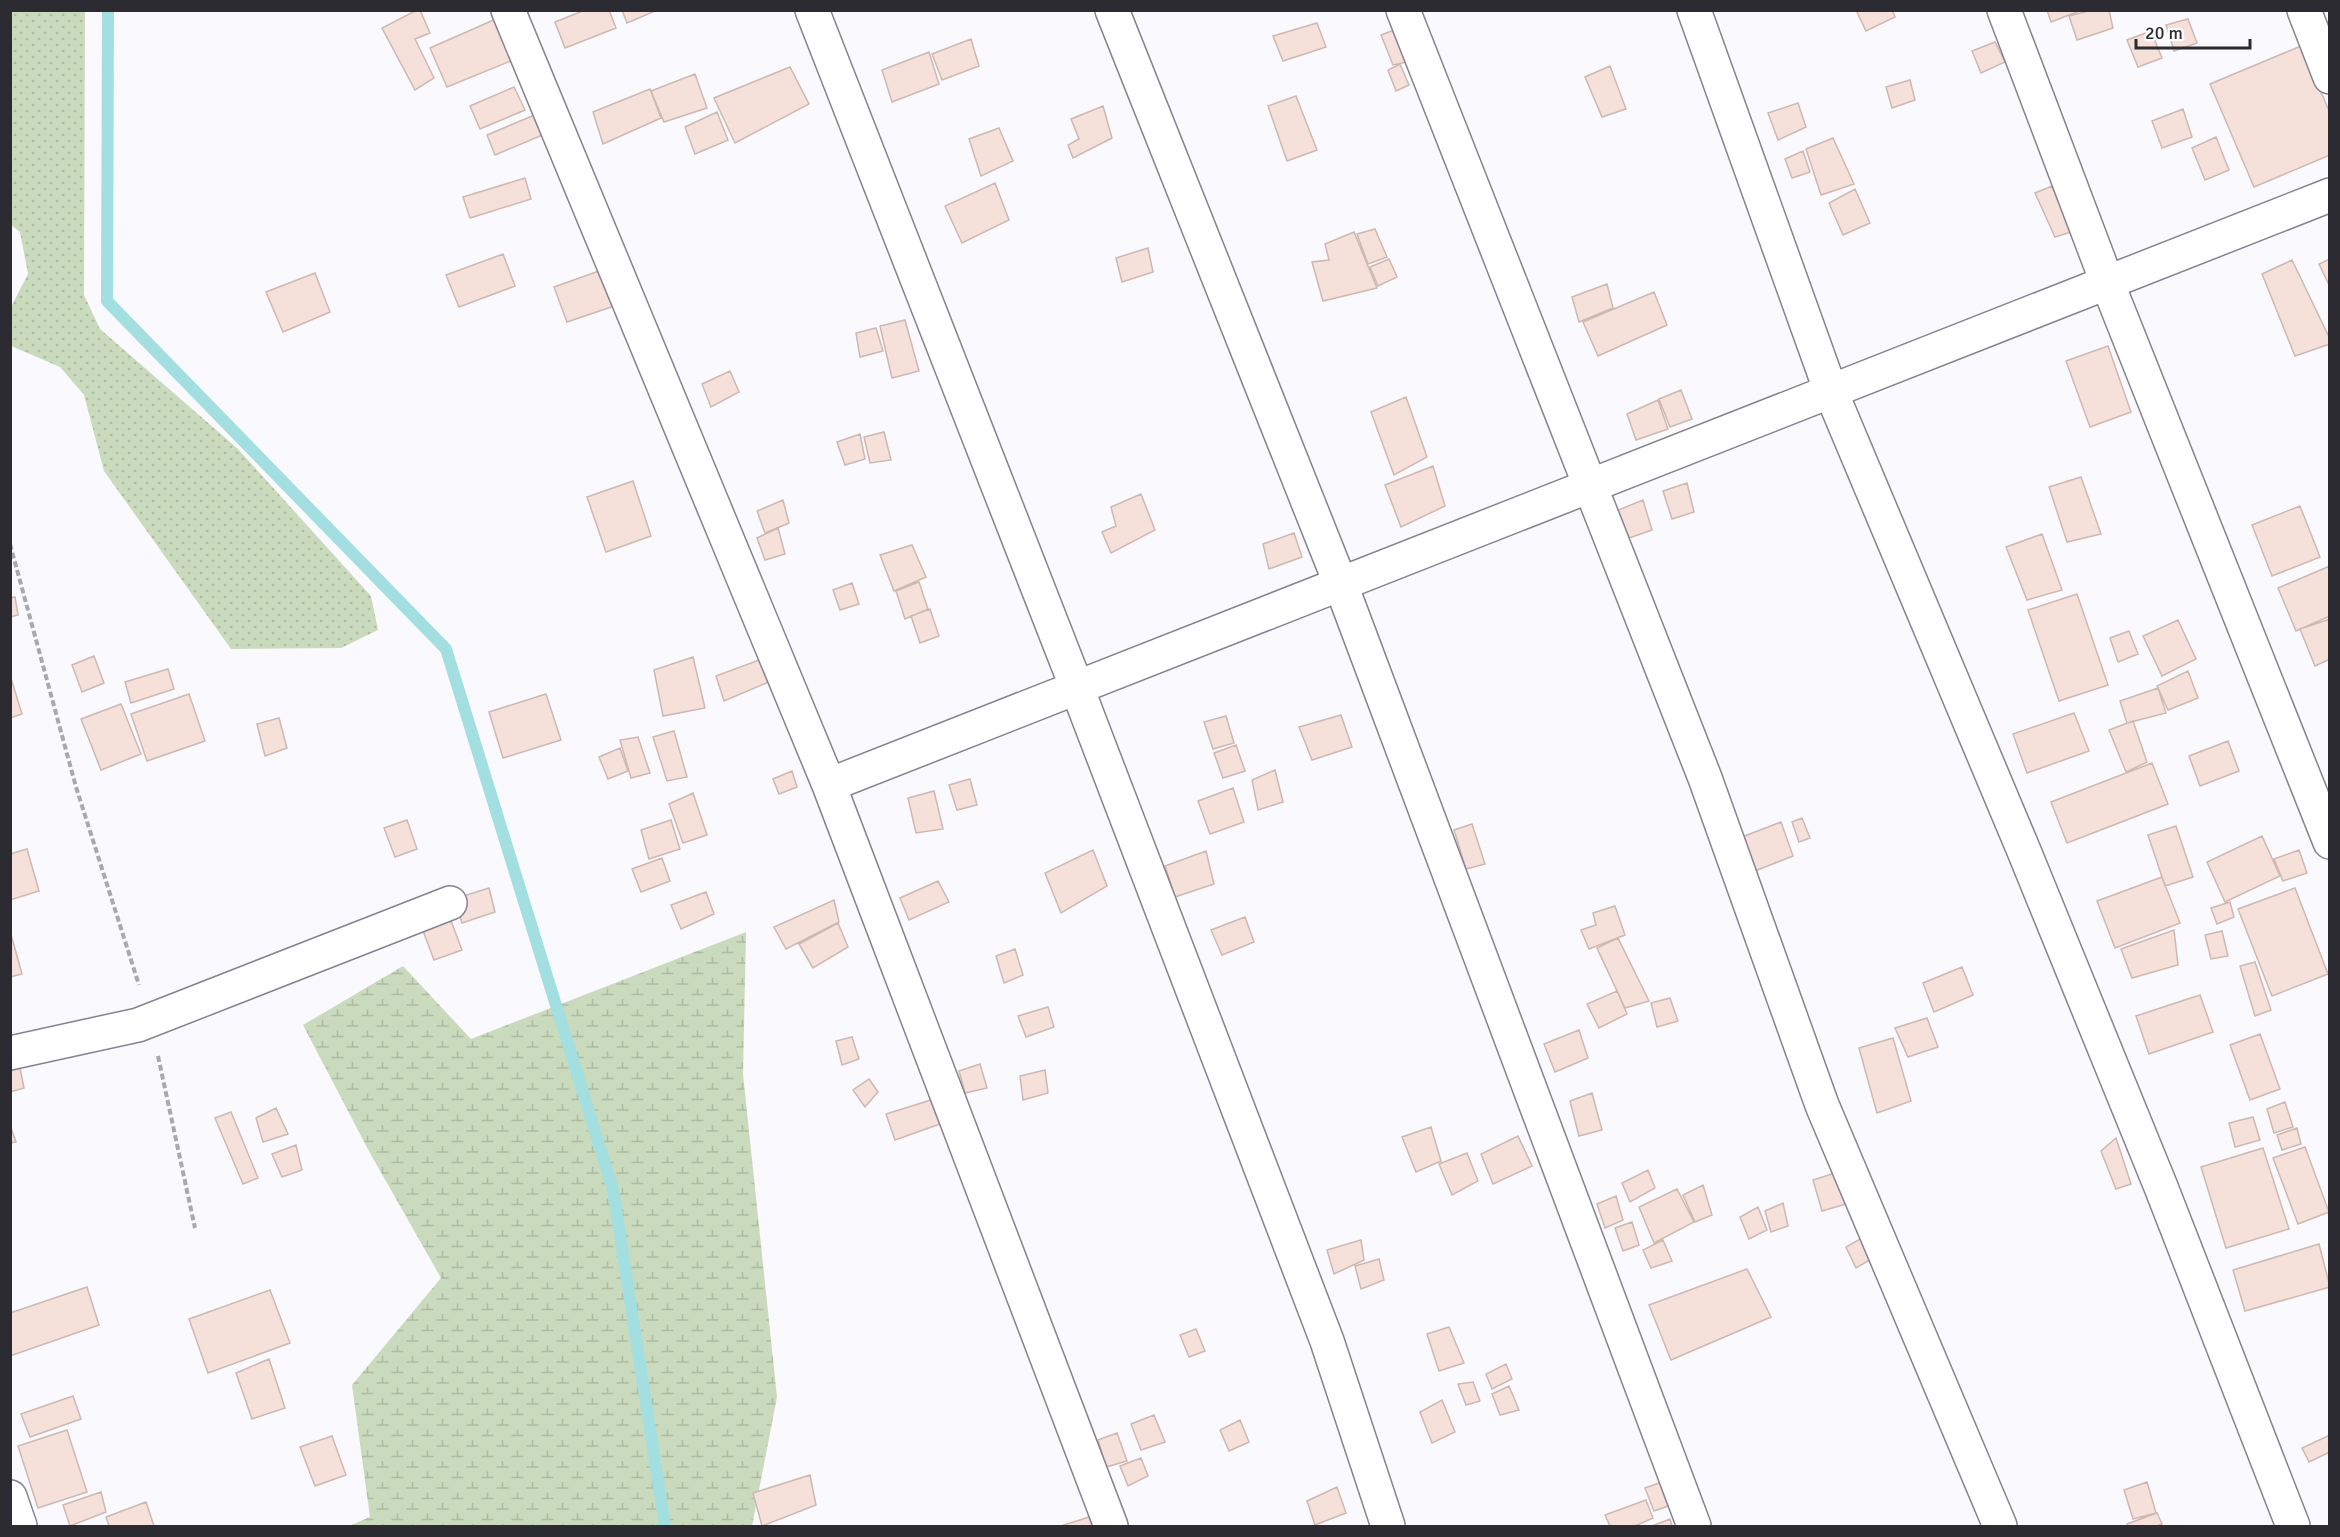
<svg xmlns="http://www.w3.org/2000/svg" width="2340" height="1537" viewBox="0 0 2340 1537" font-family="Signika,sans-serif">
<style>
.grass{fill:url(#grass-dots)}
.wetland{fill:url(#wetland-marsh)}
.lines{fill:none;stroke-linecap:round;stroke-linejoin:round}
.stream{stroke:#a3dfe0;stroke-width:12}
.building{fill:#f6e0da;stroke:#cdb8b2;stroke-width:1.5}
.street-casing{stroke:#878292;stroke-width:36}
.path{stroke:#a9a8ad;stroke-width:4;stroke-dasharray:6 3;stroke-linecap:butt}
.street{stroke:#fff;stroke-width:33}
</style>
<defs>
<pattern id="grass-dots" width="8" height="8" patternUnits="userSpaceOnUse" patternTransform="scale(1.5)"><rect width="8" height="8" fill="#cadabd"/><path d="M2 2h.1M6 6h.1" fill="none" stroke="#aebba3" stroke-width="1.8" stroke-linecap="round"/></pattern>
<pattern id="wetland-marsh" width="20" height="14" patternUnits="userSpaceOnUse" patternTransform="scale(1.5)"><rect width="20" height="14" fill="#cadabd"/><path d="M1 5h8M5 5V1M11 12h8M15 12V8" fill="none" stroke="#aebba3"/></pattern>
</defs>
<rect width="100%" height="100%" fill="#faf9fd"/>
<path class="grass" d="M 10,11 L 85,11 L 84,295 L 100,329 L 237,448 L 371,596 L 378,630 L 341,648 L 231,649 L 104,471 L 84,395 L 60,367 L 11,346 L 11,307 L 28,274 L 20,232 L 11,225 Z"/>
<path class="wetland" d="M 746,932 L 743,1074 L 777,1397 L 752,1526 L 349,1526 L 370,1517 L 352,1385 L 441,1278 L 370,1153 L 303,1025 L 403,966 L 471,1039 Z"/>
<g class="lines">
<path class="stream" d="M 108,10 L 107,301 L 446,649 L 613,1190 L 665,1526"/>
</g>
<path class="building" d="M 417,10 L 420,10 L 430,33 L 415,39 L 434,78 L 415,90 L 382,28 Z
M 585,10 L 609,10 L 616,28 L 565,48 L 555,22 Z
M 622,10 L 655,10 L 655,11 L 627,23 Z
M 1856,10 L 1892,10 L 1895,17 L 1866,31 Z
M 2047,10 L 2082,10 L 2051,22 Z
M 2092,10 L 2109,10 L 2113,28 L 2077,40 L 2069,16 Z
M 505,15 L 523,56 L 447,87 L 430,48 Z
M 2188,19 L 2197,43 L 2174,51 L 2166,25 Z
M 1317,23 L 1326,47 L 1283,61 L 1273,36 Z
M 1400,28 L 1412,61 L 1393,65 L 1381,35 Z
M 2151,31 L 2162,58 L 2138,67 L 2127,40 Z
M 971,39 L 979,66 L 942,80 L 932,54 Z
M 1995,42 L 2005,62 L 1981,73 L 1972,51 Z
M 2301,46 L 2330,113 L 2330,155 L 2254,187 L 2210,84 Z
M 929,52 L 939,84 L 892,102 L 882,70 Z
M 1400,64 L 1409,85 L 1396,91 L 1388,70 Z
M 1610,66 L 1626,109 L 1602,117 L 1585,77 Z
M 790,67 L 809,104 L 735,143 L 714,98 Z
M 695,74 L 707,108 L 664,122 L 651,91 Z
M 1910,80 L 1915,100 L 1892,108 L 1886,87 Z
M 514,87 L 525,110 L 480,129 L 470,106 Z
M 650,89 L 661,118 L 603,144 L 593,112 Z
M 1296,96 L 1317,150 L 1287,161 L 1268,106 Z
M 1798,103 L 1806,127 L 1778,140 L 1768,113 Z
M 1103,106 L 1112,138 L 1073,158 L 1068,145 L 1079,139 L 1071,119 Z
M 2183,109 L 2192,137 L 2162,148 L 2152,121 Z
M 544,111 L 552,131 L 495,155 L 487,135 Z
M 717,112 L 728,140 L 695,154 L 685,127 Z
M 999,128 L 1013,161 L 981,176 L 969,139 Z
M 2216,137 L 2229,170 L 2205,180 L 2192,148 Z
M 1833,138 L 1854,184 L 1821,195 L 1806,149 Z
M 1803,151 L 1810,172 L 1792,178 L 1785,159 Z
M 525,178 L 531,199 L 470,218 L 463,197 Z
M 995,183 L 1009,220 L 962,243 L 945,206 Z
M 2052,186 L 2071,232 L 2055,237 L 2035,193 Z
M 1855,189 L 1870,223 L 1843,235 L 1829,203 Z
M 1375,229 L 1387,257 L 1368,264 L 1357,234 Z
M 1354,232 L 1377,288 L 1323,301 L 1312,262 L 1329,260 L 1325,244 Z
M 1148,248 L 1153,272 L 1122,282 L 1116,258 Z
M 503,254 L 515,286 L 459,307 L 446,275 Z
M 1389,259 L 1397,277 L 1378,286 L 1370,267 Z
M 2330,259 L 2330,287 L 2319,264 Z
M 2292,260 L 2330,339 L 2330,344 L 2295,356 L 2262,274 Z
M 613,266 L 626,302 L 567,322 L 554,287 Z
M 315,273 L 330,312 L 283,332 L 266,292 Z
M 1607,284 L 1613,308 L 1579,322 L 1572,297 Z
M 1654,292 L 1667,325 L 1598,356 L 1583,322 Z
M 905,320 L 919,371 L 892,378 L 880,326 Z
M 876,328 L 883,351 L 860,357 L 856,333 Z
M 2108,346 L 2131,412 L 2090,427 L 2066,361 Z
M 730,371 L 739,392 L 711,407 L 702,384 Z
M 1681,390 L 1692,419 L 1670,427 L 1659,399 Z
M 1406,397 L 1427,457 L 1394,475 L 1371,412 Z
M 1658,400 L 1668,429 L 1636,440 L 1627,414 Z
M 884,432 L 891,460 L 870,463 L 864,437 Z
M 860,434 L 865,459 L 845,465 L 837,442 Z
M 1433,466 L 1445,506 L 1401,527 L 1385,485 Z
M 2081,477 L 2101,534 L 2067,542 L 2049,487 Z
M 633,481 L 651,536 L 606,552 L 587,497 Z
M 1687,483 L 1694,512 L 1672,519 L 1663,491 Z
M 1141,494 L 1155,530 L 1111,553 L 1102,532 L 1116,526 L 1111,507 Z
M 783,500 L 789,523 L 765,533 L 757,511 Z
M 1643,500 L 1652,530 L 1629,538 L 1616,511 Z
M 2300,506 L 2320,557 L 2272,576 L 2252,525 Z
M 778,528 L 785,554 L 765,560 L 757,538 Z
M 1294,533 L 1302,557 L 1269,569 L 1263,544 Z
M 2042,534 L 2062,590 L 2027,600 L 2006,547 Z
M 912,545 L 926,577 L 894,591 L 880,555 Z
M 2330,566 L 2330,616 L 2296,631 L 2278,588 Z
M 919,582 L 928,609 L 905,619 L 896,591 Z
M 852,583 L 859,604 L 840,610 L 833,590 Z
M 2077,594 L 2108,685 L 2059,701 L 2028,610 Z
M 15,597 L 18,615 L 10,617 L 10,598 Z
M 930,609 L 939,636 L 920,643 L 911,616 Z
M 2330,619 L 2330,659 L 2315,666 L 2300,629 Z
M 2178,620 L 2196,659 L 2162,676 L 2143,636 Z
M 2129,631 L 2138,654 L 2118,662 L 2110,638 Z
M 94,656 L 104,683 L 82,692 L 72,665 Z
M 770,656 L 778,678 L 724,701 L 716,676 Z
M 693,657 L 705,708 L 663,716 L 654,670 Z
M 168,669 L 174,689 L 131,703 L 125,682 Z
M 2188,671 L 2198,698 L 2168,710 L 2157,686 Z
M 10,675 L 22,714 L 10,718 Z
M 2158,688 L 2166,713 L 2127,723 L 2120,701 Z
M 189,694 L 205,741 L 147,761 L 131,714 Z
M 546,694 L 561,740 L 503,758 L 489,712 Z
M 121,704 L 141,754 L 101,770 L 81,719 Z
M 2074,713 L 2089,751 L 2027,773 L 2013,734 Z
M 1341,715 L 1352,747 L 1312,760 L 1299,727 Z
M 1226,716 L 1234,743 L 1213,749 L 1204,722 Z
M 279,718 L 287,748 L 265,756 L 257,724 Z
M 2133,721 L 2147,762 L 2126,772 L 2109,730 Z
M 674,731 L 687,777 L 667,781 L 653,737 Z
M 638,737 L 650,773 L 631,778 L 620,740 Z
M 2228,741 L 2239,771 L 2200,786 L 2189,756 Z
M 1236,745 L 1245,771 L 1223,778 L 1214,753 Z
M 620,748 L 628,771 L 608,779 L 599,757 Z
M 2152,763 L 2168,804 L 2067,843 L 2051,802 Z
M 1275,770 L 1283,802 L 1258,810 L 1252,780 Z
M 792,771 L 797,787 L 779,794 L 773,779 Z
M 970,779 L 977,805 L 957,810 L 949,785 Z
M 1233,788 L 1244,822 L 1210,834 L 1198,801 Z
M 934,791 L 943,829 L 916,833 L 908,798 Z
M 693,793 L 707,835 L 683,843 L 669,804 Z
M 1802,818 L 1810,838 L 1799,842 L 1792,822 Z
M 407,820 L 417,849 L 395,857 L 384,828 Z
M 671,820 L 680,849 L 649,859 L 641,830 Z
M 1781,822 L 1793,856 L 1755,871 L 1742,837 Z
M 1472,824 L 1485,864 L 1466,869 L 1454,830 Z
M 2176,826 L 2193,877 L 2165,886 L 2148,835 Z
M 2262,836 L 2280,876 L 2225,902 L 2207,862 Z
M 27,849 L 39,891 L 10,900 L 10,854 Z
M 1093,850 L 1107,886 L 1061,913 L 1045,873 Z
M 2299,850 L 2307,873 L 2283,881 L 2274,859 Z
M 1206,851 L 1214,884 L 1175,897 L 1165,866 Z
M 662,858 L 670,881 L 641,892 L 632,869 Z
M 2162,877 L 2180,923 L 2115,948 L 2097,901 Z
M 938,881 L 949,902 L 909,920 L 900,898 Z
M 489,888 L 495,912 L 462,923 L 454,899 Z
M 2295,888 L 2328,974 L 2272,996 L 2238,909 Z
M 706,892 L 714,914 L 681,929 L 671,905 Z
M 834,900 L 839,922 L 786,949 L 774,927 Z
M 2230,902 L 2234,917 L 2217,924 L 2211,908 Z
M 1615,906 L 1625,935 L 1589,949 L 1581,930 L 1596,925 L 1593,913 Z
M 1245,917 L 1254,942 L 1222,955 L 1211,930 Z
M 450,918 L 462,950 L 434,960 L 422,928 Z
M 838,923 L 848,947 L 813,968 L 799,944 Z
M 2174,930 L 2178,965 L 2132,978 L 2121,949 Z
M 10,931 L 22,974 L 10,977 Z
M 2222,931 L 2228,956 L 2211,959 L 2205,935 Z
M 1618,938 L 1649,1001 L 1625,1008 L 1597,948 Z
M 1015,949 L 1023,975 L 1004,983 L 996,956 Z
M 2255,962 L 2271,1010 L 2255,1016 L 2240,966 Z
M 1962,967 L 1973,995 L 1934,1012 L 1923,983 Z
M 1617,991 L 1627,1014 L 1599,1028 L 1587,1004 Z
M 2200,995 L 2213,1032 L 2149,1054 L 2136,1016 Z
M 1670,998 L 1678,1021 L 1657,1027 L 1651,1003 Z
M 1048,1007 L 1054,1027 L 1026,1037 L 1018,1016 Z
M 1927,1018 L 1938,1047 L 1908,1057 L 1895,1028 Z
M 1579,1030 L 1588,1058 L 1555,1072 L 1544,1044 Z
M 2260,1034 L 2280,1089 L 2250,1100 L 2230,1045 Z
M 852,1037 L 859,1059 L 842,1065 L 836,1041 Z
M 1893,1038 L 1911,1101 L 1877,1113 L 1859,1048 Z
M 980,1064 L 987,1088 L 965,1093 L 959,1071 Z
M 20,1068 L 24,1088 L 10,1092 L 10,1071 Z
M 1045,1070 L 1048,1093 L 1023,1100 L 1020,1076 Z
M 869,1079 L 878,1092 L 865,1107 L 853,1090 Z
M 1592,1093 L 1602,1130 L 1579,1136 L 1570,1101 Z
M 931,1100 L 940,1124 L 895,1140 L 886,1114 Z
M 2285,1102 L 2293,1127 L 2274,1133 L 2267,1109 Z
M 276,1108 L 288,1134 L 263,1142 L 256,1118 Z
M 231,1112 L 258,1178 L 243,1184 L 215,1118 Z
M 2253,1117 L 2260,1140 L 2235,1147 L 2229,1123 Z
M 10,1125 L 16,1142 L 10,1143 Z
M 1431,1127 L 1441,1161 L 1416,1172 L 1402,1137 Z
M 2297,1128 L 2301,1144 L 2282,1150 L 2277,1135 Z
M 1518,1136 L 1532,1166 L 1493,1184 L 1481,1154 Z
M 2116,1138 L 2131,1184 L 2116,1189 L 2101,1151 Z
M 296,1145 L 302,1170 L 282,1177 L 272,1154 Z
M 2305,1147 L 2329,1212 L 2298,1224 L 2273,1158 Z
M 2263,1148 L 2289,1229 L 2226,1248 L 2201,1167 Z
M 1467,1153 L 1478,1181 L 1452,1195 L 1439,1164 Z
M 1648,1170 L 1655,1188 L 1630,1202 L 1622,1183 Z
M 1838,1172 L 1846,1204 L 1822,1211 L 1813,1180 Z
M 1703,1185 L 1712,1215 L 1695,1222 L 1683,1195 Z
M 1677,1189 L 1694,1222 L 1654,1243 L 1639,1207 Z
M 1616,1196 L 1623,1220 L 1605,1228 L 1597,1204 Z
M 1783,1203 L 1788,1226 L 1771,1232 L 1765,1211 Z
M 1758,1207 L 1767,1230 L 1749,1239 L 1740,1217 Z
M 1632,1222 L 1639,1245 L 1623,1251 L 1615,1228 Z
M 1867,1235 L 1875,1257 L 1856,1268 L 1846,1247 Z
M 1361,1240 L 1364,1260 L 1334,1274 L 1327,1250 Z
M 1663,1240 L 1672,1261 L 1651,1268 L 1643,1250 Z
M 2319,1244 L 2330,1287 L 2245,1311 L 2233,1270 Z
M 1379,1259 L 1384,1280 L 1361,1289 L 1355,1266 Z
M 1747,1269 L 1771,1317 L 1671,1360 L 1649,1305 Z
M 87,1287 L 99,1325 L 10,1356 L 10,1313 Z
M 270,1290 L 290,1343 L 208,1373 L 189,1319 Z
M 1449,1327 L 1464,1363 L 1439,1371 L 1427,1334 Z
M 1196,1329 L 1205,1351 L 1189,1357 L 1180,1335 Z
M 269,1359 L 285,1408 L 252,1419 L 236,1373 Z
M 1506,1364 L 1512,1379 L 1492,1389 L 1486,1374 Z
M 1473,1382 L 1480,1401 L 1466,1405 L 1458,1384 Z
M 1509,1386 L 1519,1410 L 1500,1415 L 1492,1394 Z
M 73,1396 L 81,1419 L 30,1437 L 21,1414 Z
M 1442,1400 L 1455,1432 L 1432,1443 L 1420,1412 Z
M 1154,1415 L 1165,1442 L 1141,1450 L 1131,1424 Z
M 1240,1420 L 1249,1442 L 1229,1451 L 1220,1430 Z
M 67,1430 L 87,1492 L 38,1508 L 18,1446 Z
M 1117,1433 L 1127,1461 L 1106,1467 L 1098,1440 Z
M 2330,1435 L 2330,1452 L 2309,1462 L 2302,1448 Z
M 332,1436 L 346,1475 L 315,1486 L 300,1447 Z
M 1141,1458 L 1148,1476 L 1128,1486 L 1120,1466 Z
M 810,1475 L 816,1505 L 762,1526 L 753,1493 Z
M 1662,1482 L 1671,1505 L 1654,1511 L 1645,1488 Z
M 2147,1482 L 2156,1513 L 2133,1519 L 2124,1490 Z
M 1337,1487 L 1346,1513 L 1315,1525 L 1307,1501 Z
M 101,1492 L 106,1512 L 70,1526 L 63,1505 Z
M 1646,1500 L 1653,1518 L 1635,1526 L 1610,1526 L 1605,1515 Z
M 146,1502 L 154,1526 L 109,1526 L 106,1517 Z
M 2157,1513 L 2162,1524 L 2157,1526 L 2128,1526 L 2127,1524 Z
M 1089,1517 L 1092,1526 L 1061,1526 Z
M 1670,1519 L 1672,1526 L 1652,1526 Z"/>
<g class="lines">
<defs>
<path id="street" d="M 508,10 L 829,785 L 1111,1526
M 812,10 L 1077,688 L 1327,1341 L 1388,1526
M 1112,10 L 1341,585 L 1694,1526
M 1403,10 L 1705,778 L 1822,1105 L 2000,1526
M 1694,10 L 1831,392 L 2024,851 L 2161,1187 L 2293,1526
M 2004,10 L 2107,282 L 2330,842
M 2304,10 L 2330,77
M 829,785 L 2330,195
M 10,1053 L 138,1025 L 450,903
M 10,1497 L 20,1526"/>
</defs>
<use href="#street" class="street-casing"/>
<path class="path" d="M 10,544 L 76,787 L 139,985
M 158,1056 L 195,1228"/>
<use href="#street" class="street"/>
</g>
<rect width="2340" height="1537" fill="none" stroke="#2d2b32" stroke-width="24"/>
<path d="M2136 39v9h114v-9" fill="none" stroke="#2d2b32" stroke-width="3"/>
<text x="2145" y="39" font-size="18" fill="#2d2b32" stroke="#ffffff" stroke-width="4.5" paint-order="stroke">20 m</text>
</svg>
